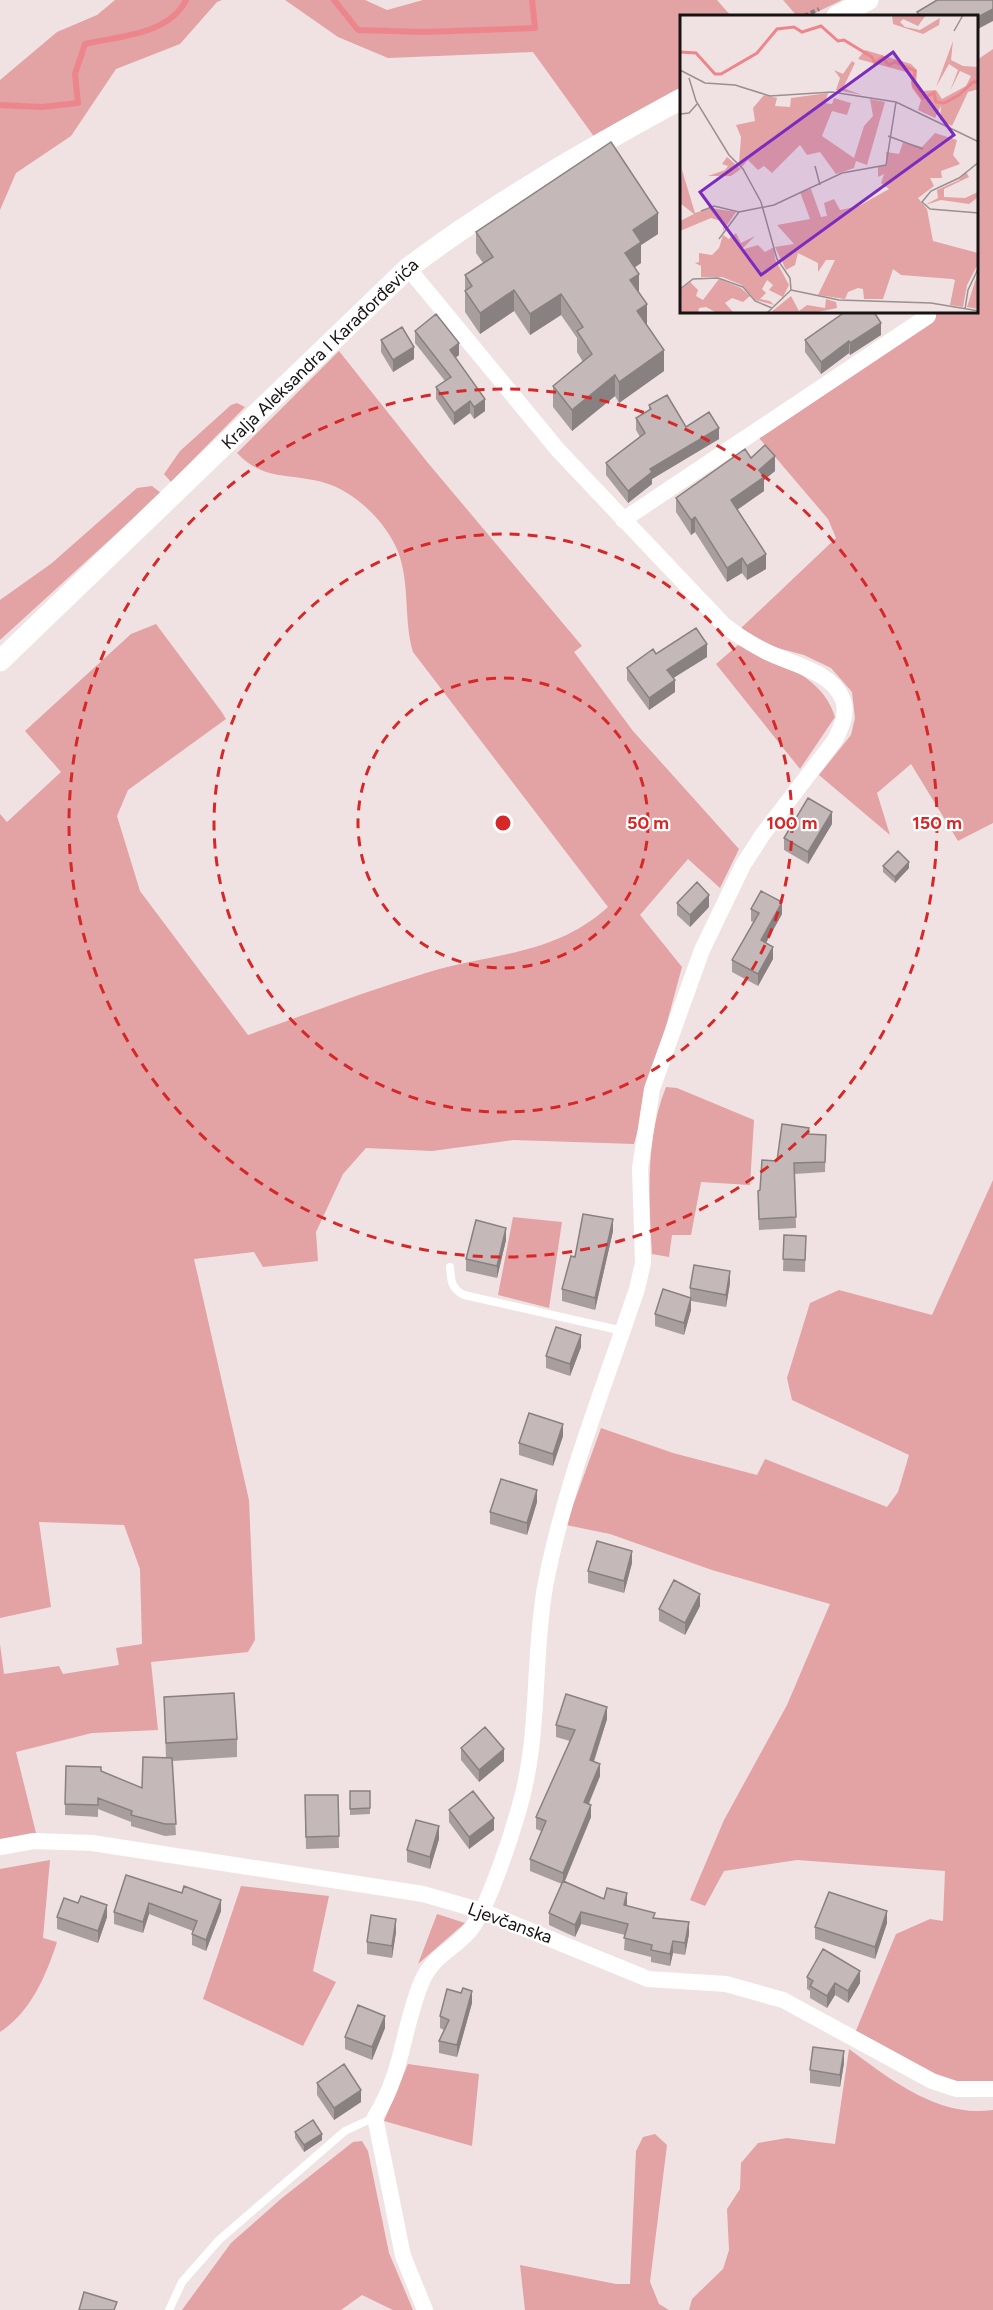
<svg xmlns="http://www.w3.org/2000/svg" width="993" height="2310" viewBox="0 0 993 2310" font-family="Figtree,sans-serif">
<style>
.green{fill:#e3a2a4}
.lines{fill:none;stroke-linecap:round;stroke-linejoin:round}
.stream{stroke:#ed868c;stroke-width:6}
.path{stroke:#877e7e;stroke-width:4;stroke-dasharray:4.5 3;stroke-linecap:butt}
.service{stroke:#fff;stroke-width:8}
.minor{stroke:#fff;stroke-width:16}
.tertiary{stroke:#fff;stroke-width:21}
.wall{fill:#a99e9e}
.shaded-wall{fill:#898181}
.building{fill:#c4b8b8;stroke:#898181;stroke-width:1.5}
.ring{fill:none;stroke:#d62828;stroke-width:3;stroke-dasharray:10 8}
.labels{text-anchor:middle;stroke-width:4.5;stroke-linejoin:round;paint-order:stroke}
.street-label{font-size:18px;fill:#181313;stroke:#fff}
.inset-river{fill:none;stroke:#ed868c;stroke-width:3}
.inset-road{fill:none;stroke:#9a8f8f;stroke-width:1.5}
.view{fill:#7b2cbf;fill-opacity:0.15;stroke:#7b2cbf;stroke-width:3}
.inset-edge{fill:none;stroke:#181313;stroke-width:3}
.centre{fill:#d62828;stroke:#fff;stroke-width:3}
.ring-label{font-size:18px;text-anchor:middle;font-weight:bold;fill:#d62828;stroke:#fff;stroke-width:4.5;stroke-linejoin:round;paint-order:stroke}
</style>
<rect width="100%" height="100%" fill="#f0e2e2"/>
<path class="green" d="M 115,0 L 222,0 L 217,2 L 180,44 L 116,69 L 71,136 L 16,173 L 0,210 L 0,80 L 57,32 L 97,15 Z
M 285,0 L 365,0 L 387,10 L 423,0 L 717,0 L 731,16 L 681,16 L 681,88 L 595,138 L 533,52 L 388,58 L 338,37 Z
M 783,0 L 842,0 L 809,16 L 797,16 Z
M 993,49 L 993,823 L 958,841 L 911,764 L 877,793 L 890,835 L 819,775 L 851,735 L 855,718 L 852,692 L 831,668 L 804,655 L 770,646 L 740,629 L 836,538 L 828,519 L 759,438 L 936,316 L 934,312 L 976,312 L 977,60 Z
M 339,351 L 428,463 L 582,646 L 574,652 L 633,731 L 739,849 L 720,888 L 688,859 L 640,915 L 682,967 L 634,1144 L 513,1140 L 432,1151 L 366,1148 L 343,1174 L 316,1232 L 318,1261 L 263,1267 L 254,1252 L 194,1259 L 249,1500 L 255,1640 L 248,1652 L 151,1662 L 158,1730 L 92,1733 L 16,1752 L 37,1837 L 0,1842 L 0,1644 L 4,1674 L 59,1666 L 63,1674 L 119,1665 L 116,1648 L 142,1644 L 140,1569 L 124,1525 L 39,1522 L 51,1607 L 0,1618 L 0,814 L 7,822 L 61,772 L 25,731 L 131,634 L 156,624 L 221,711 L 226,719 L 128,790 L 117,816 L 140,891 L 248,1035 C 307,1014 366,991 426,973 C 491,953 554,956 608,907 L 413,652 C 403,618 411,580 396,547 C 383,519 353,490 322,482 C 287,473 264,481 237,453 Z
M 237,403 L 245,407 L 171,482 L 164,474 L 180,451 L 231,405 Z
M 152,486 L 161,493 L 0,640 L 0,600 L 52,563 L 137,488 Z
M 738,645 C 775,662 822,674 835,717 L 800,769 L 716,664 Z
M 666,1087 L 677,1088 L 754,1120 L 750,1185 L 701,1182 L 691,1235 L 672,1235 L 669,1257 L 652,1254 C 649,1199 645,1139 666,1087 Z
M 993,1180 L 993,2082 L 953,2081 L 933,2075 L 855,2033 L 896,1934 L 930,1919 L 943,1921 L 945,1871 L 797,1860 L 724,1871 L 705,1906 L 690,1900 L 724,1820 L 787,1705 L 830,1604 L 712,1570 L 610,1534 L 566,1525 L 601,1428 L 673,1453 L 757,1475 L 765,1459 L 887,1507 L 898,1492 L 909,1455 L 792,1400 L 787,1378 L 810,1303 L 839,1290 L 932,1315 Z
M 513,1217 L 562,1222 L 549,1308 L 498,1295 Z
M 50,1860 L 43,1938 L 57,1942 C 46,1976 30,2013 0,2032 L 0,1869 Z
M 241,1886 L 329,1896 L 313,1971 L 336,1982 L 303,2046 L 203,1999 Z
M 437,1914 L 465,1923 L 418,1964 Z
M 849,2049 C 890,2079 938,2118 993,2110 L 993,2310 L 689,2310 L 692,2299 L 723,2269 L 729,2250 L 727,2209 L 740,2189 L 741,2163 L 758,2143 L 787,2138 L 835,2144 Z
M 408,2064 L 479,2074 L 472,2146 L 384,2121 Z
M 655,2134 L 667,2145 L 650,2282 L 659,2304 L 669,2310 L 525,2310 L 520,2265 L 616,2284 L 630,2284 L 636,2151 L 643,2137 Z
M 362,2141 L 368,2151 L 389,2253 L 413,2310 L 393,2310 L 362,2295 L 341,2310 L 182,2310 L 231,2243 L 282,2198 L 353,2142 Z"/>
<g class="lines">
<path class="stream" d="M 334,0 L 358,30 L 423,32 L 535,28 L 532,0
M 0,105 L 42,107 L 78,103 L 75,74 L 85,44 C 118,36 169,35 186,0"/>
<path class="path" d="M 804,16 L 819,9"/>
<path class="service" d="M 450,1267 C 451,1280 451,1289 464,1295 L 623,1331
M 169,2310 L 182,2282 L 219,2240 L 345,2131 L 375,2117"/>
<path class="minor" d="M 408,268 L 558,450 L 724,625 C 737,635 751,644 767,652 C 791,664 832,671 843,700 C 848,713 841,728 835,740 L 763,834 L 743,865 L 702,950 L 652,1089 L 640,1168 L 643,1263 L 637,1289 C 604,1387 564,1486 545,1587 C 532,1662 541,1738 518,1812 C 510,1840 488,1907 471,1929 C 455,1949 434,1954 422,1981 C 402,2028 404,2071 375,2117 L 403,2256 L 425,2310
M 623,520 L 928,316
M 0,1847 L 34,1841 L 92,1843 L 423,1894 L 482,1911 L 648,1979 L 726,1984 L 783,2000 L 932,2081 L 956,2089 L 993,2089"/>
<path class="tertiary" d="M 837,16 L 868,0
M 0,661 L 408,268 C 493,204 587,150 681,99"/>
</g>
<path class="wall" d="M 476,232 L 658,234 L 641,245 L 641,263 L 634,268 L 639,292 L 647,325 L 664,371 L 619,403 L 615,396 L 572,431 L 553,407 L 553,386 L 583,362 L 577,352 L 577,338 L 561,315 L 530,335 L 514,311 L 480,334 L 465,312 L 465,275 L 483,263 L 476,253 Z
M 415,331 L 459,355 L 455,358 L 485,411 L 474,419 L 470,413 L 454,425 L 436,399 L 436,387 L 445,381 L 415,343 Z
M 881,335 L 850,355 L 849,353 L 821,374 L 805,352 L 805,340 Z
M 381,340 L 414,359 L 393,372 L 381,352 Z
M 649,405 L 686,427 L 719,439 L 652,479 L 652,484 L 628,503 L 606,475 L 606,463 L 640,437 L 636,430 L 636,418 L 649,411 Z
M 751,458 L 775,471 L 764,480 L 764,491 L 737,510 L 766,569 L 747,580 L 742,573 L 727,582 L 695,532 L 691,535 L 676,512 L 676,498 Z
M 656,654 L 707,657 L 673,678 L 675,692 L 649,710 L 627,680 L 627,668 Z
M 832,824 L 808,864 L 784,850 L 784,838 Z
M 883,866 L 909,868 L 895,883 L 883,872 Z
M 677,903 L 709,907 L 690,927 L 677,915 Z
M 751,909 L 782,914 L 766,942 L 773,959 L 758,986 L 732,972 L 732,960 L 753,922 L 751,921 Z
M 809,1135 L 826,1135 L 825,1172 L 795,1174 L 796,1228 L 759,1230 L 758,1201 L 760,1190 L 777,1161 Z
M 613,1231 L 595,1310 L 562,1301 L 562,1289 L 575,1257 Z
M 784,1235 L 806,1236 L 805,1272 L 783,1271 Z
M 506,1240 L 497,1278 L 466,1271 L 466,1259 Z
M 730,1283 L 726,1307 L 691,1301 L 691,1310 L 684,1335 L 655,1326 L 655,1314 L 690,1298 L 690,1288 Z
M 581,1347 L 570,1376 L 546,1368 L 546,1356 Z
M 563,1436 L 553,1466 L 519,1455 L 519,1443 Z
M 537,1502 L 527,1535 L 490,1524 L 490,1512 Z
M 632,1563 L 624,1593 L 588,1583 L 588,1571 Z
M 700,1606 L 685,1635 L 659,1621 L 659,1609 Z
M 164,1697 L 237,1739 L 237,1757 L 172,1761 L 176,1835 L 165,1836 L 131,1826 L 131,1822 L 98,1809 L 98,1817 L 65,1815 L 65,1804 L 142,1788 L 166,1758 Z
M 607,1719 L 594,1762 L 600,1776 L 589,1804 L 591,1817 L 565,1881 L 604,1899 L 627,1906 L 689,1934 L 685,1955 L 673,1953 L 670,1966 L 651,1962 L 651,1957 L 624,1950 L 625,1935 L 581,1924 L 575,1937 L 549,1925 L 549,1913 L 562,1884 L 530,1871 L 530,1859 L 541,1831 L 536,1829 L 536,1817 L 570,1741 L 556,1737 L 556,1725 Z
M 461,1748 L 504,1761 L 479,1782 L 461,1760 Z
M 350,1791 L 370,1791 L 370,1814 L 350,1815 Z
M 305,1795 L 338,1795 L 339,1848 L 306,1849 Z
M 449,1810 L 494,1830 L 469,1849 L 449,1822 Z
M 439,1839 L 430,1869 L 407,1862 L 407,1850 Z
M 182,1893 L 221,1911 L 206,1951 L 192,1945 L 192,1934 L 193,1931 L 149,1914 L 143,1933 L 114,1924 L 114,1912 Z
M 57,1917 L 107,1917 L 98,1943 L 57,1929 Z
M 887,1923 L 875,1959 L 815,1939 L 815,1927 Z
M 396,1932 L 392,1958 L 367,1954 L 367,1942 Z
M 807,1977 L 860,1983 L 848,2003 L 835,1995 L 827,2008 L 810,1998 L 810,1991 L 807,1989 Z
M 472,2003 L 457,2057 L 439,2053 L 439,2041 L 444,2030 L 440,2028 L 440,2016 Z
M 385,2028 L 372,2060 L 345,2049 L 345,2037 Z
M 844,2063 L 840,2087 L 810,2083 L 810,2070 Z
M 317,2083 L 361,2102 L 334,2120 L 317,2095 Z
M 295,2132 L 322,2140 L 304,2152 L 295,2138 Z"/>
<path class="shaded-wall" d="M 993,9 L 993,21 L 976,30 L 976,18 Z
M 658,213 L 658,234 L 641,245 L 641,263 L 625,274 L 625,253 L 633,230 Z
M 639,274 L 639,295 L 630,280 Z
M 514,290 L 514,311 L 480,334 L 480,313 Z
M 561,294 L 561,315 L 530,335 L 530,314 Z
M 647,304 L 647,325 L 637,311 Z
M 881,323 L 881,335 L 850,355 L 850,343 Z
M 849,341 L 849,353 L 821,374 L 821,362 Z
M 459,343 L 459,355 L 450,362 L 450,350 Z
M 414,347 L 414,359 L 393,372 L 393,360 Z
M 664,350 L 664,371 L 619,403 L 619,382 Z
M 615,375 L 615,396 L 572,431 L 572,410 Z
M 485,399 L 485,411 L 474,419 L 474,407 Z
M 470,401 L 470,413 L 454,425 L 454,413 Z
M 719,428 L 719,439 L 652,479 L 652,484 L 628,503 L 628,491 L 650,469 Z
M 775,456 L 775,471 L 764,480 L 764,491 L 731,514 L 731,500 L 759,470 Z
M 695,517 L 695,532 L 691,535 L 691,520 Z
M 766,554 L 766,569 L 747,580 L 747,566 Z
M 742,558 L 742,573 L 727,582 L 727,568 Z
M 707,644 L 707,657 L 667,682 L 667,670 Z
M 675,680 L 675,692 L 649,710 L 649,698 Z
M 832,812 L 832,824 L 808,864 L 808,852 Z
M 909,862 L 909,868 L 895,883 L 895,877 Z
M 709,895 L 709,907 L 690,927 L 690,915 Z
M 782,902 L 782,914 L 761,952 L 761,940 Z
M 773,947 L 773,959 L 758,986 L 758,974 Z
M 613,1219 L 613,1231 L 595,1310 L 595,1298 Z
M 506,1228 L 506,1240 L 497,1278 L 497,1266 Z
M 730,1271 L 730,1283 L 726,1307 L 726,1295 Z
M 691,1298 L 691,1310 L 684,1335 L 684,1323 Z
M 581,1335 L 581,1347 L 570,1376 L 570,1364 Z
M 563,1424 L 563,1436 L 553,1466 L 553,1454 Z
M 537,1490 L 537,1502 L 527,1535 L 527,1523 Z
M 632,1551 L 632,1563 L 624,1593 L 624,1581 Z
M 700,1594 L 700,1606 L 685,1635 L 685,1623 Z
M 607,1707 L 607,1719 L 590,1772 L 590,1760 Z
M 504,1749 L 504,1761 L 479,1782 L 479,1770 Z
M 600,1764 L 600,1776 L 584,1814 L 584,1802 Z
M 591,1805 L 591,1817 L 563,1885 L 563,1873 Z
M 494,1818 L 494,1830 L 469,1849 L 469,1837 Z
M 439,1826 L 439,1839 L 430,1869 L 430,1857 Z
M 627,1893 L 627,1905 L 624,1917 L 624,1905 Z
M 221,1900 L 221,1911 L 206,1951 L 206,1940 Z
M 149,1903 L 149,1914 L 143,1933 L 143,1922 Z
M 107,1905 L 107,1917 L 98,1943 L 98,1931 Z
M 887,1911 L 887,1923 L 875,1959 L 875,1947 Z
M 581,1912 L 581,1924 L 575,1937 L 575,1925 Z
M 396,1919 L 396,1932 L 392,1958 L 392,1946 Z
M 689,1922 L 689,1934 L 685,1955 L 685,1943 Z
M 673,1941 L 673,1953 L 670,1966 L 670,1954 Z
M 860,1971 L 860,1983 L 848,2003 L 848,1991 Z
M 835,1983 L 835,1995 L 827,2008 L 827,1996 Z
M 472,1991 L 472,2003 L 457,2057 L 457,2045 Z
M 385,2016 L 385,2028 L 372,2060 L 372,2047 Z
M 844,2051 L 844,2063 L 840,2087 L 840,2075 Z
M 361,2090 L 361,2102 L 334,2120 L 334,2108 Z
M 322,2134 L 322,2140 L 304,2152 L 304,2145 Z"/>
<path class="building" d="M 937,0 L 993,0 L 993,9 L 976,18 L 976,16 L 920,16 L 917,12 Z
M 611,142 L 658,213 L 633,230 L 641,242 L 625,253 L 639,274 L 630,280 L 647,304 L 637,311 L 664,350 L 619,382 L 615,375 L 572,410 L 553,386 L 592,354 L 577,331 L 583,327 L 561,294 L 530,314 L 514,290 L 480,313 L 465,291 L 472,286 L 465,275 L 493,257 L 476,232 Z
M 845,312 L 874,312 L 881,323 L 850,343 L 849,341 L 821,362 L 805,340 Z
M 436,314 L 459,343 L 450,350 L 485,399 L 474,407 L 470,401 L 454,413 L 436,387 L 451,377 L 415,331 Z
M 402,327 L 414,347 L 393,360 L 381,340 Z
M 667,395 L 686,427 L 709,412 L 719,428 L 650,469 L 652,472 L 628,491 L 606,463 L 645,433 L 636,418 L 651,409 L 649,405 Z
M 765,445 L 775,456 L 759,470 L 764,477 L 731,500 L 766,554 L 747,566 L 742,558 L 727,568 L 695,517 L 691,520 L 676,498 L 745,449 L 751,458 Z
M 696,628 L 707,644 L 667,670 L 675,680 L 649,698 L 627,668 L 653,649 L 656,654 Z
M 808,798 L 832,812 L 808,852 L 784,838 Z
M 898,851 L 909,862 L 895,877 L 883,866 Z
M 697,882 L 709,895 L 690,915 L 677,903 Z
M 761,891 L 782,902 L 761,940 L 773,947 L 758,974 L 732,960 L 759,913 L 751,909 Z
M 782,1124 L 809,1128 L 808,1134 L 826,1135 L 825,1162 L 794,1163 L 796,1217 L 759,1219 L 758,1191 L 760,1190 L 762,1160 L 777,1161 Z
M 583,1214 L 613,1219 L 595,1298 L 562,1289 L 571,1256 L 575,1257 Z
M 476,1220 L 506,1228 L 497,1266 L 466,1259 Z
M 784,1235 L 806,1236 L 805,1260 L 783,1259 Z
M 694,1265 L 730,1271 L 726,1295 L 690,1288 Z
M 663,1289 L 691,1298 L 684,1323 L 655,1314 Z
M 556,1327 L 581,1335 L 570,1364 L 546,1356 Z
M 529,1413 L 563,1424 L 553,1454 L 519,1443 Z
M 501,1479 L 537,1490 L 527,1523 L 490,1512 Z
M 597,1541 L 632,1551 L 624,1581 L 588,1571 Z
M 674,1580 L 700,1594 L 685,1623 L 659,1609 Z
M 234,1693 L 237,1739 L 166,1743 L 164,1697 Z
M 566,1694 L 607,1707 L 590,1760 L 600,1764 L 584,1802 L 591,1805 L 563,1873 L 530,1859 L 546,1821 L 536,1817 L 575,1730 L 556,1725 Z
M 485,1727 L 504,1749 L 479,1770 L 461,1748 Z
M 143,1757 L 172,1758 L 176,1824 L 165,1824 L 131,1815 L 132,1811 L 98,1798 L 98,1805 L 65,1804 L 66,1766 L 101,1767 L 101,1771 L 142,1788 Z
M 350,1791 L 370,1791 L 370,1808 L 350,1809 Z
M 473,1791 L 494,1818 L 469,1837 L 449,1810 Z
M 305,1795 L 338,1795 L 339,1836 L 306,1837 Z
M 416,1820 L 439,1826 L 430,1857 L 407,1850 Z
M 126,1875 L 182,1893 L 184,1886 L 221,1900 L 206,1940 L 192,1934 L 197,1921 L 149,1903 L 143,1922 L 114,1912 Z
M 563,1881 L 604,1899 L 607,1888 L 627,1893 L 624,1905 L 655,1913 L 653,1918 L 689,1922 L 685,1943 L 673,1941 L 670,1954 L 651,1950 L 652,1945 L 624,1938 L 628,1924 L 581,1912 L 575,1925 L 549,1913 Z
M 829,1892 L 887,1911 L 875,1947 L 815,1927 Z
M 81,1896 L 107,1905 L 98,1931 L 57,1917 L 64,1898 L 78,1903 Z
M 371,1915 L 396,1919 L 392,1946 L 367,1942 Z
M 823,1949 L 860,1971 L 848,1991 L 835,1983 L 827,1996 L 810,1986 L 813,1981 L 807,1977 Z
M 463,1988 L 472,1991 L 457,2045 L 439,2041 L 449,2020 L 440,2016 L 447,1989 L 461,1993 Z
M 358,2005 L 385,2016 L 372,2047 L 345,2037 Z
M 813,2047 L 844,2051 L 840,2075 L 810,2070 Z
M 344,2064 L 361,2090 L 334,2108 L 317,2083 Z
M 313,2120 L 322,2134 L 304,2145 L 295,2132 Z
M 84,2292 L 117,2302 L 114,2310 L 79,2310 Z"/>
<g class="ring">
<circle cx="503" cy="823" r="145"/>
<circle cx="503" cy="823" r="289"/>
<circle cx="503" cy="823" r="434"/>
</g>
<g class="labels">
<g class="street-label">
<text transform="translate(320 354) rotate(-44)" y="6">Kralja Aleksandra I Karađorđevića</text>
<text transform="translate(510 1923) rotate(20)" y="6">Ljevčanska</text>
</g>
</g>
<g transform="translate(680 15)">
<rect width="298" height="298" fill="#f0e2e2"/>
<path d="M 212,0 L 246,0 L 238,11 L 223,4 L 220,7 L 225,12 L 240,15 L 260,3 L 259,10 L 243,19 L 213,9 ZM 273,26 L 271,45 L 283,51 L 298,52 L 299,74 L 288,77 L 272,111 L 260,105 L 261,91 L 255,103 L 238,95 L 241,85 L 232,73 L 230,58 L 178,44 L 185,35 L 231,49 L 237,55 L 236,70 L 243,76 L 256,75 L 262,84 L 286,71 L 291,61 L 280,56 L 270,76 L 278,55 L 269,49 L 256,72 ZM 172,46 L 175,48 L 163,73 L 182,80 L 156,75 L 160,63 L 154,55 L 163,59 ZM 148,78 L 145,88 L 152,89 L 154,83 L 171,88 L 167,100 L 152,96 L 142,121 L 174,143 L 184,111 L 193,101 L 190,84 L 205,87 L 187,150 L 176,146 L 174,153 L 156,159 L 140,137 L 127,140 L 120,130 L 92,158 L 84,151 L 78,155 L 68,145 L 62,152 L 59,149 L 61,122 L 56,110 L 75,106 L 73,93 L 84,80 L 97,83 L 95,91 L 110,92 L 111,83 ZM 255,118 L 277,125 L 273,140 L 280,149 L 261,156 L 262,163 L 250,163 L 254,171 L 238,183 L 247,194 L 253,226 L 298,238 L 298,249 L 287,270 L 283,292 L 270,290 L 275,265 L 272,264 L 221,260 L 213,254 L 203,284 L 184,284 L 183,274 L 178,273 L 168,277 L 165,284 L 138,280 L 155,245 L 146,245 L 138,257 L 138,248 L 118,238 L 115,250 L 106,255 L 95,232 L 114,229 L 97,210 L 130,204 L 120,177 L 131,174 L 141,202 L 147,201 L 144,188 L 154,184 L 160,195 L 179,191 L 209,174 L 201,168 L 204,159 L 198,162 L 198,152 L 207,150 L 206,137 L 219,139 L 223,127 L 242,132 ZM 47,142 L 61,154 L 51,161 L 28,161 L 45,155 L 48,151 L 42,149 ZM 2,155 L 15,198 L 30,193 L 56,197 L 43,216 L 44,207 L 31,203 L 0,216 L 0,206 L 14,199 L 0,188 ZM 286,157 L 289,162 L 264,174 L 264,182 L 285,183 L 298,177 L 297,183 L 289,189 L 261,185 L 245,190 L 258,183 L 257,175 L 279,165 ZM 56,218 L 61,228 L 75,221 L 61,235 L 78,230 L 85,237 L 94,232 L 95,244 L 109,270 L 103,282 L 89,275 L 93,270 L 87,265 L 82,274 L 86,278 L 80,284 L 90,286 L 94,290 L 75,285 L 62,270 L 42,262 L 21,262 L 21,251 L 15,248 L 19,247 L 19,238 L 32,240 L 39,233 L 43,220 L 49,224 ZM 298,257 L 298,294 L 287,292 ZM 39,264 L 61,273 L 70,281 L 63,287 L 52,283 L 45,288 L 54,298 L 37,298 L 26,292 L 19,293 L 18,298 L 0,298 L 0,275 L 10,267 L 18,275 L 16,281 L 23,285 ZM 111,281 L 119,296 L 127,290 L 145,293 L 146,284 L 156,287 L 157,293 L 133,298 L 90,298 Z" fill="#e3a2a4"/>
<path class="inset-river" d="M 0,37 L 16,38 L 35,59 L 41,59 L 77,38 L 97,14 L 114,12 L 122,17 L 141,11 L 158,26 L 164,25 L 192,42 L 195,48 L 202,42 L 209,50 L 215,47 L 235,56 L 233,69 L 243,83 L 254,78 L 256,87 L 264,88 L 279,80 L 293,67 L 299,67"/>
<path class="inset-road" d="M 274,16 L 283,0M 0,55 L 25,68 L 55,70 L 90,81 L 152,77 L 216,87 L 299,127M 9,63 L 16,86 L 49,140 L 63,154 L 81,187 L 97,244 L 110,263 L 111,275 L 87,298M 0,99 L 9,98 L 17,89M 208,121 L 243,134M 299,147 L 279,163 L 251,176 L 242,187 L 250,194 L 299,198M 135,151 L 140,170M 21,196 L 34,191 L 59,197M 39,224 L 59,197 L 94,190 L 162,158 L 206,150 L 216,87M 0,274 L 13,264 L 38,263 L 63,272 L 75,286 L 92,293M 111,275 L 159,285 L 251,288 L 299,296M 285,294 L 288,275 L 299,252"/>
<path class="view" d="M 213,37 L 274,120 L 81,260 L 20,177 Z"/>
<rect width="298" height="298" class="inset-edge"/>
</g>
<circle cx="503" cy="823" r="9" class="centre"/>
<g class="ring-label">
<text x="648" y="829">50 m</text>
<text x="792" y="829">100 m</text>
<text x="937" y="829">150 m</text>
</g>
</svg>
